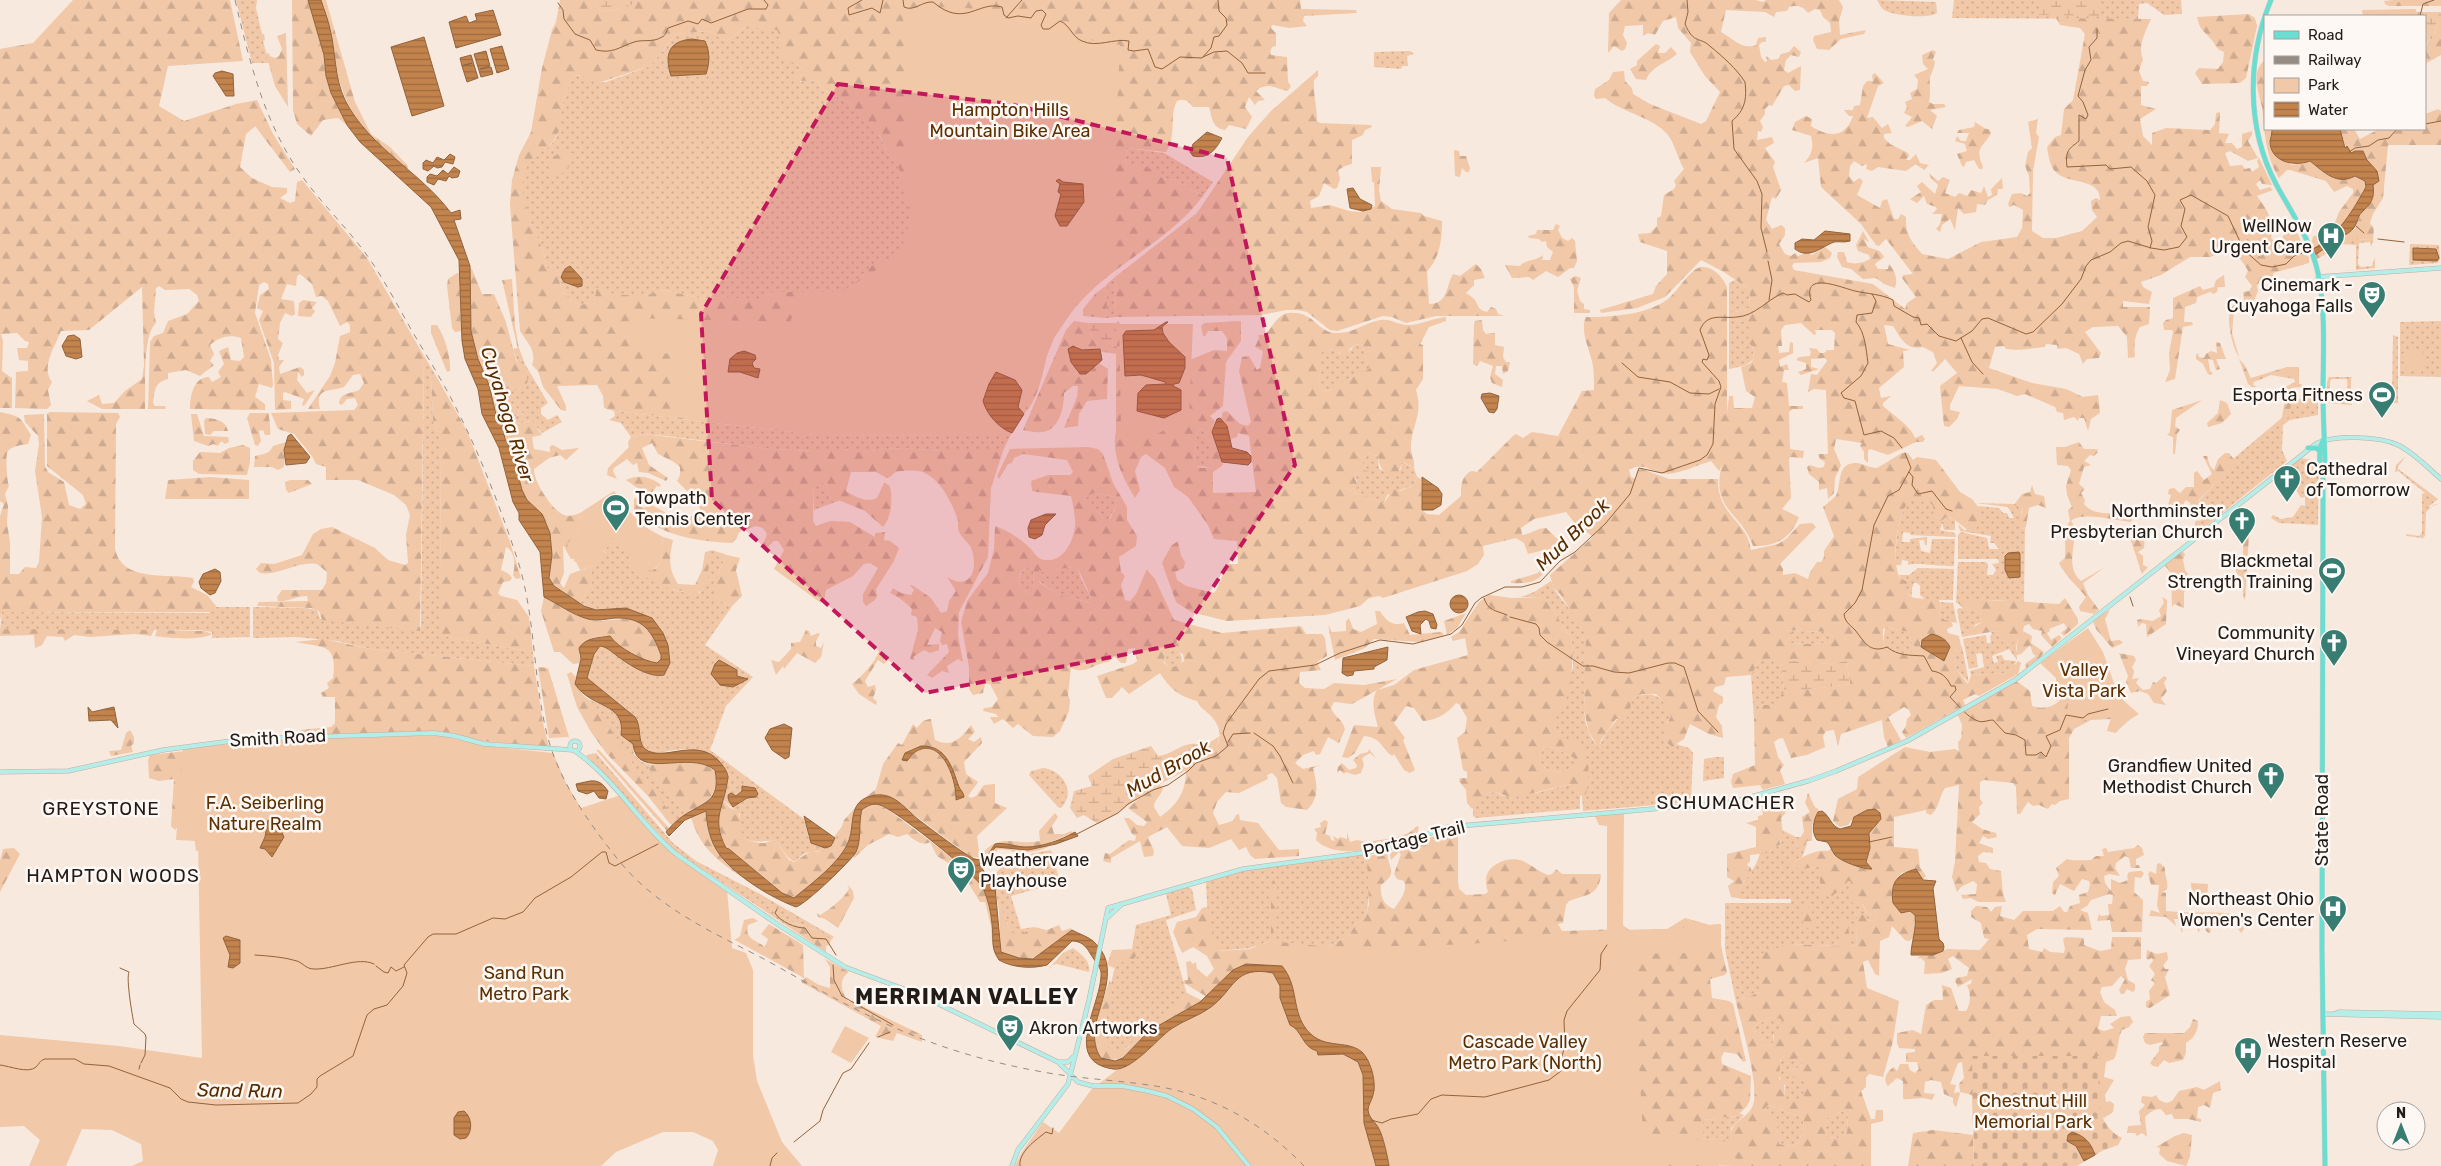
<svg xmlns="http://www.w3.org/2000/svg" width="2441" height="1166" viewBox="0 0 2441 1166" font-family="Rubik,sans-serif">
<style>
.grass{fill:url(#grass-dots)}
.forest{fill:url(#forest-firs);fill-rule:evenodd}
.wetland{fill:url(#wetland-marsh)}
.cemetery{fill:url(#cemetery-stones)}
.park{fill:#f1c8a8}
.water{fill:url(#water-rules);stroke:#92643d}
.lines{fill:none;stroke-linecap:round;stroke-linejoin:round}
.stream{stroke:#92643d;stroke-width:1}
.secondary-casing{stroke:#bdafa5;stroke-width:5}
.primary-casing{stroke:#cecdcc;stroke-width:5.5}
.secondary{stroke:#b5eee8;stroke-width:4}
.primary{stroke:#6aded1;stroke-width:4.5}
.rail{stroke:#968c84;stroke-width:1;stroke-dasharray:6 6;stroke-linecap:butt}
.marked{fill:#c2185b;fill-opacity:0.2;stroke:#c2185b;stroke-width:4;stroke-dasharray:10 6;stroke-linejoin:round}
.labels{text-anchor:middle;stroke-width:5;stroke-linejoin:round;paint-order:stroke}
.park-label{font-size:18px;fill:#5b3003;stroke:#fef8f4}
.poi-label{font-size:18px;fill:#211c18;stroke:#fef8f4;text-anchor:end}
.street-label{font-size:18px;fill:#211c18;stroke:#fef8f4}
.water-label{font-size:19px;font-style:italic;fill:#582d00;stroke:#fef8f4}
.neighbourhood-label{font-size:19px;letter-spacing:1px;fill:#211c18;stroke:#fef8f4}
.district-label{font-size:22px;font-weight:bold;letter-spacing:1px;fill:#211c18;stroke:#fef8f4}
</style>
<defs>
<pattern id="grass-dots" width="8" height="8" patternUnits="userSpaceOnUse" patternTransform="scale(1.25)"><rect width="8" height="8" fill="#f1c8a8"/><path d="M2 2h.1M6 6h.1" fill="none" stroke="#ceab90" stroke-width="1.8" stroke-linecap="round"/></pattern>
<pattern id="forest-firs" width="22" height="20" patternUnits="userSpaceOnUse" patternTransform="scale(1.25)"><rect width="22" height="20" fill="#f1c8a8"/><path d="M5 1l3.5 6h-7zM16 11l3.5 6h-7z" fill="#ceab90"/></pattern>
<pattern id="wetland-marsh" width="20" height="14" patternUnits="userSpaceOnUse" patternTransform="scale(1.25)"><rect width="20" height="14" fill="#f1c8a8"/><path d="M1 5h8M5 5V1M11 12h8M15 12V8" fill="none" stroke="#ceab90"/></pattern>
<pattern id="cemetery-stones" width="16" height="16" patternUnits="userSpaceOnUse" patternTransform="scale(1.25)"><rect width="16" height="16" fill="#f1c8a8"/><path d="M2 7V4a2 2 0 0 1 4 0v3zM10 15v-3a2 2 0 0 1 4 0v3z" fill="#ceab90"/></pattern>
<pattern id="water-rules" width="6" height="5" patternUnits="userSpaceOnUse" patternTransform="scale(1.25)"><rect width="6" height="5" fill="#c3834d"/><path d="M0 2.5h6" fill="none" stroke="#9e6a3f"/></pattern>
</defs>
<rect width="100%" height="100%" fill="#f8e9de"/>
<path class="grass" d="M 236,0 L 257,0 L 256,8 L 262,34 L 264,34 L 265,40 L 263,41 L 269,63 L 252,63 Z
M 1877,0 L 1936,2 L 1937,13 C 1930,19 1893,16 1884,10 C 1881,8 1879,3 1877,0 Z
M 1954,0 L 2181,0 L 2182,14 L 2164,15 L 2147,3 L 2139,4 L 2138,19 L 1952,18 Z
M 755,26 L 777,30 L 782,40 L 782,56 L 797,63 L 803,71 L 800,75 L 800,82 L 806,80 L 817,81 L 824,90 L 850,103 L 878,133 L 888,154 L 899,167 C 899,182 914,203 912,217 C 912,220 909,224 908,228 L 1030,231 L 871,266 L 859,280 L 842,292 L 773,292 L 763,299 L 752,300 L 715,297 L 703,299 L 664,290 L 646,295 L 615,295 L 596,288 L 595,298 L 593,302 C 567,312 560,287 556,268 L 547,268 C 545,262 545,256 543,250 C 532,224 513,193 527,165 C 534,152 551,150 557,136 C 562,124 561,113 563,102 C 565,93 570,84 573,76 C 584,73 593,85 606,82 L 650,66 L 676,34 L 708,31 L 727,41 L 745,27 Z
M 1410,51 L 1414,54 L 1407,56 L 1408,66 L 1402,66 L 1401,69 L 1374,67 L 1374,52 Z
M 1127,148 L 1164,153 L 1213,182 L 1203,196 L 1175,180 L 1162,178 L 1142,165 L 1125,165 Z
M 2374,238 L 2371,247 L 2370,242 L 2359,243 L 2358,264 L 2361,267 L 2372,266 L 2375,257 L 2375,268 L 2343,271 L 2356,270 L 2356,245 L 2342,244 L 2354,239 L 2373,240 Z
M 2410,244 L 2439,245 L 2440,259 L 2438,263 L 2409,265 Z
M 1115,277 L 1116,317 L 1106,318 L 1107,284 Z
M 1735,280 L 1750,290 L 1749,308 L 1731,313 L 1738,322 L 1749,320 L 1754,358 C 1748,366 1739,367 1729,369 L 1729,283 Z
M 2441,321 L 2441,377 L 2400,376 L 2400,322 Z
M 2393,335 L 2398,337 L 2398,403 L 2393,403 L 2392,399 Z
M 1362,344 L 1369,369 L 1338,384 L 1334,391 L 1319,390 L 1320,353 C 1327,348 1333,348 1340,354 L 1351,350 L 1354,345 Z
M 519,348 L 525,364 L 548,403 L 541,408 L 541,414 L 548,420 L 557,415 L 562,422 L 542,433 L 531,421 L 506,426 L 502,419 L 524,414 L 508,401 L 490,378 L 486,377 L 480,364 L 493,370 L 516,391 L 528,380 L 521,372 L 513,349 Z
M 424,356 L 435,374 L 431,377 L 433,420 L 440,438 L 441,583 L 448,637 L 533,652 L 534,666 L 371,649 L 337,641 L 296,637 L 253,638 L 253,607 L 305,608 L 317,610 L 320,619 L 421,627 Z
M 2329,377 L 2353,377 L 2351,378 L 2351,396 L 2348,394 L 2347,379 L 2332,379 L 2330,381 L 2330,400 L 2348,401 L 2351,398 L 2352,405 L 2328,403 L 2327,382 Z
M 2318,397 L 2318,415 L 2290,420 L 2283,425 L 2282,450 L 2287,461 L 2195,535 L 2195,521 L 2202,520 L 2198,502 L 2235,462 L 2233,459 L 2284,416 L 2287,400 Z
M 614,411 L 816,435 L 1010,436 L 1003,451 L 942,451 L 903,448 L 884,449 L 861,452 L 847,449 L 838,452 L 771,449 L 666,436 L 643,434 L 631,437 L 621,423 L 609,420 L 615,416 Z
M 1197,429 L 1203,430 C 1208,441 1214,456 1211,467 L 1194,466 Z
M 1367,453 L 1378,456 L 1379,469 L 1394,474 L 1401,469 L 1402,462 L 1414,468 L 1417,477 L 1414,485 L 1387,495 L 1384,503 L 1348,490 L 1354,488 L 1357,481 L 1354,475 L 1358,472 L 1368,471 L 1362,470 L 1363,458 Z
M 2406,456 L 2397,468 L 2438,499 L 2427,508 L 2441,503 L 2433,505 L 2426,512 L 2425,536 L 2423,538 L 2406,536 L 2406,534 L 2419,536 L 2422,533 L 2422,494 L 2425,493 L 2398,471 L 2395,472 L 2396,465 Z
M 2300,458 L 2318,461 L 2319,458 L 2318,525 L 2279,523 L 2271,518 L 2273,515 L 2281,519 L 2293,517 L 2301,505 L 2305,506 L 2305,497 L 2301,498 L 2295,488 L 2279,483 L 2286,469 Z
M 814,483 L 825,483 L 829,496 L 841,500 L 814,510 Z
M 1093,493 L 1116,497 L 1117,504 L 1109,519 L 1104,519 L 1098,512 L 1083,505 L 1085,498 Z
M 1910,499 L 1930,503 L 1933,506 L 1935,520 L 1942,522 L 1946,517 L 1955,520 L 1955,530 L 1944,530 L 1942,523 L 1940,530 L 1955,533 L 1956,537 L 1910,535 L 1910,533 L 1903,532 L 1902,542 L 1910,542 L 1910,539 L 1927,537 L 1927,545 L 1925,545 L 1924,540 L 1919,540 L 1921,551 L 1930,553 L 1932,539 L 1955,539 L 1954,566 C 1944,567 1915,562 1908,565 L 1908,561 L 1902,560 L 1901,565 L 1896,565 C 1895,546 1897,515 1910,499 Z
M 1975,503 L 2015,504 L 2023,507 L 2021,513 L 2022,529 L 2025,528 L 2024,602 L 1995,600 L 1956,603 L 1958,562 L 1986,562 L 1988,564 L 1987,575 L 1993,575 L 1996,570 L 1992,564 L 1999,563 L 1998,559 L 1958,559 L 1958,535 L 1961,532 L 1987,538 L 1989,549 L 1999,549 L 1994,543 L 1990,543 L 1991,536 L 1960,531 L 1958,524 L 1965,531 L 1979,508 L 1978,506 L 1999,508 L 2003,513 L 2007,513 L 2009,518 L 2014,518 L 2008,507 Z
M 617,540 C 642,567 659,595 700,593 L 702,589 L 709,551 L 712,550 L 727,555 C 718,571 714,583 718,602 L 733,605 L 705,645 L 753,677 L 726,706 L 710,750 L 804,819 L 809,830 L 808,837 L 832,845 L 834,837 L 843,825 L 835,848 L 831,853 C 825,854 821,851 815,851 C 790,853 802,878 776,841 C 763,839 753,847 740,833 L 740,814 L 723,800 C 727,790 731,775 724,767 C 711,752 694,747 675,750 C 664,751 655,757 645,749 C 637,742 642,726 635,717 L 587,678 L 594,654 L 600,646 L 605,646 L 648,674 L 664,675 L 670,663 L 670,656 L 626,608 L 596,610 L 580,603 L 592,584 L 592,566 L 606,553 L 603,550 Z
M 1027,567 L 1033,569 L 1034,591 L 1030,593 L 1022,589 C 1016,581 1020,572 1027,567 Z
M 1072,567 L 1078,569 L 1081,579 L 1092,599 L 1091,603 L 1057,594 L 1039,581 L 1039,570 L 1056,578 L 1056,570 Z
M 1918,568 L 1954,569 L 1953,600 L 1926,600 L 1920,595 L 1920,586 L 1917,583 L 1914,583 L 1912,588 L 1912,596 L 1904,593 L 1906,584 L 1898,575 L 1909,575 Z
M 1551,581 C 1555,597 1582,618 1586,635 C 1595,670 1569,715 1599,748 C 1605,728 1624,716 1633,698 C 1652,689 1665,697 1671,716 L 1667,722 L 1675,748 L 1676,744 L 1689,748 L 1693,753 L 1691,802 L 1583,811 L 1582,795 L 1586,794 L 1588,774 L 1570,742 L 1561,739 L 1553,723 L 1573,668 L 1573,650 L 1571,638 L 1544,597 L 1521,597 L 1534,592 Z
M 1940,602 L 1953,603 L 1957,623 L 1945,620 L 1939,614 L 1941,607 Z
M 216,607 L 250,607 L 250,637 L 212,638 L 212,632 L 199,630 L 0,630 L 2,612 L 209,613 Z
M 1959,608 L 1980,611 L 1982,622 L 1976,624 L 1966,636 L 1996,631 L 2004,643 L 2018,637 L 2016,648 L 2017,660 L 2009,649 L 1992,656 L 1994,663 L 1998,662 L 1996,656 L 2002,655 L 2004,660 L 2016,661 L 2013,670 L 2008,673 L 1971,675 L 1970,671 L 1984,667 L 1982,653 L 1976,654 L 1978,667 L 1969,669 L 1963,639 L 1986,635 L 1987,643 L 1991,643 L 1990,636 L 1992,634 L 1991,632 L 1962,637 L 1957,610 Z
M 1885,627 L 1908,632 L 1914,647 L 1911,655 L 1893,652 L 1883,646 Z
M 1783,630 L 1827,632 L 1834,637 L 1834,641 L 1816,644 L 1787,643 L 1786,641 L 1792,637 L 1781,637 Z
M 1961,646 L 1962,646 L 1969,683 L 1956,669 L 1953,652 Z
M1164 659a9 9 0 1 1 18 0a9 9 0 1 1-18 0Z
M 1760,660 L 1781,660 L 1784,693 L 1777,705 L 1763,705 L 1754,719 L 1751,675 Z
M 589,699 L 606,707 L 620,717 L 624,729 L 633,744 L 634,754 L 642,762 L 651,765 L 649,769 L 686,814 L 675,823 L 644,775 L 634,775 L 632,762 Z
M 1553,747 L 1574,758 L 1574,766 C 1559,779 1529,769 1544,748 Z
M 596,753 L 673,843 L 696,861 L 760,894 L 834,937 L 831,940 L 816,930 L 792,922 L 790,928 L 681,855 L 672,848 L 586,755 Z
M 1716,757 L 1724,757 L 1724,778 L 1703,781 L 1704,759 Z
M 1043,768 C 1062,770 1077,791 1061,808 L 1058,807 L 1029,775 L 1031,771 Z
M 1571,784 L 1580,796 L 1580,809 L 1476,818 L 1473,816 L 1473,805 L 1486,793 L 1495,792 L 1504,796 L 1536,793 Z
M 1782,830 L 1796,837 L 1803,837 L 1796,844 L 1797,848 L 1806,842 L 1807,844 L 1802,857 L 1791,863 C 1804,873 1805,868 1820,866 L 1821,891 L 1835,894 L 1848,881 L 1851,882 L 1867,913 L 1875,916 L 1876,920 L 1867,921 L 1864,916 L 1854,911 L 1858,919 L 1858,926 L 1856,927 L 1857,946 L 1850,945 L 1839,920 L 1840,946 L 1790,944 L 1760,992 L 1736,1002 L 1725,949 L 1725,903 L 1791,903 L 1791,899 L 1743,899 L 1739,891 C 1745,877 1757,868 1760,853 L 1770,851 L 1781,842 L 1778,836 Z
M 1051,850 L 1060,882 L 1011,896 L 1021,929 L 1034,927 L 1016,938 L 1009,929 L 1005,914 L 999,910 L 995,887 L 991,880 L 1008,858 Z
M 1366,854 C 1373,866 1369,905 1365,918 L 1355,925 L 1349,936 L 1331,945 L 1320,947 L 1271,941 L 1250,948 L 1218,951 L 1208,923 L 1206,882 L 1254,868 Z
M 1187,887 L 1192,889 L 1196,910 L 1166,920 L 1190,1005 L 1110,1059 L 1098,1041 L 1118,953 L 1131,955 L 1136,925 L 1171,915 L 1166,894 Z
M 1073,948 C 1081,954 1091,961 1089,972 L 1057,964 L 1052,965 L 1049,970 L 1050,967 L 1063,953 Z
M 1772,1017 L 1781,1019 L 1785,1030 L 1773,1035 L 1774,1042 L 1769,1046 L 1764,1045 L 1761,1033 L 1753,1030 L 1754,1026 Z
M 1784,1056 L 1799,1058 L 1803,1063 L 1800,1067 L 1789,1071 L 1804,1081 L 1804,1099 L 1785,1099 L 1785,1085 C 1777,1078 1775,1064 1784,1056 Z
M 1768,1105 L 1803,1118 L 1804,1128 L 1798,1143 L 1791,1146 L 1779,1144 L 1776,1117 L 1764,1109 Z
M 1843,1111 L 1848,1115 L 1847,1133 L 1839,1138 L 1827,1137 L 1825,1130 L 1827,1118 Z
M 1739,1113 L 1744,1115 L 1731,1128 L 1730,1142 L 1725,1142 L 1722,1135 L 1714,1140 L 1703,1138 L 1703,1120 L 1737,1116 Z"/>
<path class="forest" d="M 73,0 L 230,0 L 243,61 L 168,66 L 159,106 L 184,121 L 236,104 L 257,100 L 273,134 L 295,169 L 290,172 L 255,126 L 246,134 L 240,167 L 252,178 L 272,187 L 287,188 L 287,193 L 280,198 L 290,203 L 295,201 L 297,182 L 302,180 L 367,258 L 424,356 L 420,631 L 322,620 L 319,611 L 311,608 L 257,606 L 259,602 L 308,601 L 307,596 C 297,596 288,602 278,601 L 277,597 L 282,590 L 322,590 L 326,583 L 327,572 L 317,564 C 297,561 279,576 260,573 L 256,569 L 261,563 L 274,564 L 302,555 L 313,534 L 321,529 L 332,527 L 375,548 L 388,560 L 405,565 L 408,563 L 406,535 L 410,515 L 406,505 L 394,495 L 358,480 L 326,480 L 326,467 L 316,464 L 312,456 L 294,434 L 278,429 L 271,413 L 354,410 L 358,405 L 355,398 L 347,399 L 342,405 L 339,404 C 340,392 351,394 359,390 L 364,383 L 360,374 L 353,375 L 344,387 C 330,392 314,387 320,409 L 308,409 L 330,376 L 335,363 L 340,336 L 350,332 L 350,325 L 347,322 L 340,326 L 328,301 L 322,296 L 316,297 L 312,284 L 300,274 L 297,276 L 296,286 L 287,284 L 281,299 L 294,301 L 295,314 L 292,316 L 285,313 L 280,323 L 278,339 L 283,343 L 278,355 L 279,360 L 284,360 L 279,367 L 280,374 L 300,367 L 304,370 L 304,375 L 302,377 L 298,372 L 297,380 L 307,393 L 315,390 L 304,406 L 302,405 L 304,399 L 285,392 L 283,393 L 283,400 L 291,401 L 291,409 L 275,410 L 274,363 L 259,320 L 263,311 L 257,308 L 260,295 L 269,289 L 268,284 L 264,282 L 259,285 L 255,313 L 271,360 L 273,385 L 272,388 L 259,384 L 255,397 L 265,404 L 265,410 L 190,409 C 190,397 193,377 209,377 L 212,382 L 221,377 L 218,372 L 224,364 L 219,351 L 228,347 L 231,360 L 240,361 L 244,357 L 241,338 C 230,334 219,337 210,345 L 214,354 L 210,361 L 214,365 L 200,376 L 186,370 L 168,373 L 168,379 C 154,383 155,390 153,403 L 155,406 L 165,406 L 166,409 L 148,409 L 150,342 L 154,336 L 163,333 L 168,321 L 187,314 L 199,301 L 197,295 L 189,289 L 165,290 L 159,286 L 156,288 L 154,312 L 156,323 C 142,335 146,389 145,409 L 102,409 L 87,401 L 99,395 L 102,404 L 114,403 L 125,391 L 142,379 L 144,365 L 142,287 L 89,330 L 61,331 C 56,345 40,367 52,382 L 48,390 L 51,405 L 47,409 L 15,408 L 16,372 L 28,371 L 28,361 L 19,360 L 17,348 L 27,348 L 29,342 L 25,341 L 17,333 L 1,334 L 3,341 L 2,371 L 12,378 L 12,408 L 0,408 L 0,49 L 33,43 Z
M 292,0 L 308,0 L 324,55 L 326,76 L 331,93 L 347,125 L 338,118 L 323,120 L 311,136 L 297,124 L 293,110 Z
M 321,0 L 326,0 L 355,102 L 371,134 L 390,147 L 408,166 L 407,170 C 396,158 381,149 370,137 C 331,92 337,52 321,0 Z
M 560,0 L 596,0 L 595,4 L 601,11 L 617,10 L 640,0 L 1300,0 L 1301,9 L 1356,10 L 1357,13 L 1304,16 L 1303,21 L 1307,26 L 1290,28 L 1272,25 L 1271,28 L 1276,33 L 1276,46 L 1272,47 L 1270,52 L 1271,55 L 1287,57 L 1288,82 L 1291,86 L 1288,91 C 1276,89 1268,81 1256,91 L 1265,100 L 1258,101 L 1255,105 L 1249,97 L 1245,107 L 1252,117 L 1246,129 L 1229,125 L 1225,130 C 1212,128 1212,118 1209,107 L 1193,107 C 1188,101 1184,98 1177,101 C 1169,115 1177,137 1166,152 L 1127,148 L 1125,165 L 1142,165 L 1155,171 L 1162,178 L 1175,180 L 1203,196 C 1167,245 1103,267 1068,317 L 907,227 C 917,206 899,188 899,167 L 888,154 L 880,136 L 850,103 L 824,90 L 817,81 C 807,80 800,82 791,80 L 793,76 L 800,75 L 803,71 L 797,63 L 784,61 C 779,51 782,40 777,30 L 745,27 L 727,41 L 708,31 L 676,34 L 650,66 L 598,83 L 578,75 L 573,76 C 570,85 565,93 563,102 C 561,113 563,124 557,135 C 550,151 534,152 528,165 C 513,193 532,224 543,250 C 545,255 545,262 547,268 L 556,268 C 560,287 567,312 593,302 L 595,298 L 596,288 L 602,287 L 615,295 L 646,295 L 664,290 L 703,299 L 715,297 L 763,299 L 773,292 L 841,292 L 859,280 L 871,266 L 886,260 L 892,267 L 1046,359 C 1043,375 1036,403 1024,414 L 1020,411 L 1010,436 L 816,435 L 614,411 L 604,408 L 603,396 L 597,385 L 557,386 L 566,406 L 566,411 L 561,410 L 543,387 L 538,371 L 532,365 C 537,351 527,342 520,331 L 510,205 L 512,180 L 519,155 L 531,132 L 542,68 L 552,30 L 556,22 Z
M 1621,0 L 1755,0 L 1763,2 L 1766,0 L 1839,0 L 1843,7 L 1839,21 L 1840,35 L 1866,30 L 1864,34 L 1841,39 L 1829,50 L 1817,49 L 1813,40 L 1814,36 L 1831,32 L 1830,23 L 1823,17 L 1820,10 L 1815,9 L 1808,13 C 1802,6 1798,5 1789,7 L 1787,11 L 1776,12 L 1774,17 L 1765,12 L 1726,10 L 1721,32 C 1732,38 1743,51 1756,45 L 1758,38 L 1766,37 L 1766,42 L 1762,42 L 1759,45 L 1761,57 L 1765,62 L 1767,61 L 1766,56 L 1771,60 L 1778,59 L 1781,54 L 1789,52 L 1794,46 L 1801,52 L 1799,57 L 1791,55 L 1786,60 L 1784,70 L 1788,73 L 1801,66 L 1800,90 L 1795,91 L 1789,85 L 1784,86 L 1772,106 L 1769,105 L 1765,109 L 1765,114 L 1760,121 L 1763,127 L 1761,132 L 1758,131 L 1757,140 L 1772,137 L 1774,143 L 1765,148 L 1775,162 L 1773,167 L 1781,190 L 1776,199 L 1772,197 L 1766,220 L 1772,229 L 1781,225 L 1785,228 L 1785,235 L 1779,244 L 1785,254 L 1791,256 L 1795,253 L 1798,256 L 1806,253 L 1812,255 L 1825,247 L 1832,253 L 1830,258 L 1821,262 L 1794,263 L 1792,266 L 1794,270 L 1873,284 L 1905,309 L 1907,303 L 1916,297 L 1902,278 L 1903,275 L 1913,274 L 1886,239 L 1879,246 L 1876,245 L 1861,224 L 1821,187 L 1818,158 L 1804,163 C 1812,155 1814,146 1811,136 L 1792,130 L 1795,122 L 1806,116 L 1812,119 L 1811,126 C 1828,137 1845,139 1853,116 L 1849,116 L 1844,110 L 1853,110 L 1854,106 L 1860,105 L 1863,86 L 1867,81 L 1873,81 L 1872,75 L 1875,73 L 1884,83 L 1878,86 L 1867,118 L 1873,117 L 1882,128 L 1888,124 L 1892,133 L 1884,134 L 1884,138 L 1890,144 L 1908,153 L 1909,156 L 1906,160 L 1910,160 L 1916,154 L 1920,163 L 1929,165 L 1924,170 L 1916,164 L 1906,171 L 1878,167 L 1872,171 L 1866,169 L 1867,164 L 1862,166 L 1854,161 L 1850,166 L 1849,176 L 1854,182 L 1859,178 L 1863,181 L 1857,195 L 1880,208 L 1882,201 L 1887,199 L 1894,219 L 1898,219 L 1901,214 L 1906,217 C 1905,234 1911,241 1922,254 L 1948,259 L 1981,242 L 2017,237 L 2022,228 L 2023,210 L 2014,205 L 2009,207 L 2008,204 L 2012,194 L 2021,193 L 2027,196 L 2030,193 L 2029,176 L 2025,166 L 2028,152 L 2032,148 L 2028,122 L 2038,119 L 2036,133 L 2039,137 L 2033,171 L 2032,231 L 2043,238 L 2056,238 L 2082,231 L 2097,217 L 2092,210 L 2091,201 L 2096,198 L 2100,200 C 2101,175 2061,187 2052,167 C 2049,161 2048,153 2047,147 L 2055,137 L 2061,135 L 2064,109 L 2073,100 L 2085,34 L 2080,28 L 2060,25 L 2056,18 L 2151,19 C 2146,30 2137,47 2143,59 L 2139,71 L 2143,81 L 2149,82 L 2147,86 L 2141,86 L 2141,105 L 2156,109 L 2140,119 L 2143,136 L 2152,145 L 2152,133 L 2166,128 L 2210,130 L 2215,124 L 2216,113 L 2220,112 L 2219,133 L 2229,134 L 2225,143 L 2232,143 L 2237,149 L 2242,147 L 2242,134 L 2252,131 L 2252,135 L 2248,141 L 2258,158 L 2248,161 L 2230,151 L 2225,153 L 2230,166 L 2242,165 L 2245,169 L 2250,168 L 2252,172 L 2259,167 L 2257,161 L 2259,158 L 2272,185 L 2262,184 L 2260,180 L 2256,184 L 2260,190 L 2270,187 L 2273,190 L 2257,196 C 2266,209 2276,221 2271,238 L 2274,241 L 2281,241 L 2286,230 L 2293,224 L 2309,258 L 2309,263 L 2273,273 L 2274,278 L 2261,279 L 2257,286 L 2258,291 L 2253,303 L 2258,309 L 2234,310 L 2232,333 L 2239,357 C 2233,349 2223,314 2234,305 L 2242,303 L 2244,300 L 2243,292 L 2249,291 L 2252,286 L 2245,277 L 2248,271 C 2244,263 2234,250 2224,247 L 2221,253 L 2210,257 L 2190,257 L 2161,275 L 2141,282 L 2143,287 L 2152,292 L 2149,304 L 2123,301 L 2123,307 L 2150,307 L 2149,324 L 2140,327 C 2134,336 2134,347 2135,357 L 2128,358 L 2127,337 L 2118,326 L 2093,327 L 2085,332 L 2101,353 L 2099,358 L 2087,359 L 2083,364 L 2079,354 L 2066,348 L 2057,349 L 2057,345 L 2046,344 L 2045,347 C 2030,348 2023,351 2006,349 L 2004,346 L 1995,347 L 1989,368 L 2032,383 L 2066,389 L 2083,397 L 2098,395 L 2100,413 L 2091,419 L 2088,431 L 2084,418 L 2079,418 L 2078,421 L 2074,417 L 2064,420 L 2063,413 L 2057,412 L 2055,407 L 2025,394 L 2017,396 L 1998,389 L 1959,386 L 1950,405 L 1950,410 L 1960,412 L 1957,419 L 1949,427 L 1944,426 L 1940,386 L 1957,373 L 1945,359 L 1934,371 L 1931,371 L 1937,363 L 1933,352 L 1923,347 C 1906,351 1901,338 1893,326 L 1884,325 L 1888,344 L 1910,350 L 1903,351 L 1904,367 L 1879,388 L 1881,398 L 1891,396 L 1883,403 L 1883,406 C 1893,415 1911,426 1915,438 L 1922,435 L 1925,439 L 1923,442 L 1916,442 L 1888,455 L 1870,449 L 1868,451 L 1868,463 L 1864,459 L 1864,452 L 1860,446 L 1862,443 L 1836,439 L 1834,449 L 1841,465 L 1835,478 L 1834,493 L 1828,499 L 1827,488 L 1819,490 L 1819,482 L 1809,474 L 1807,467 L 1810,465 L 1819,468 L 1824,467 L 1825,462 L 1820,459 L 1818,454 L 1828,454 L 1826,390 L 1814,389 L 1808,392 L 1811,374 L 1817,375 L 1827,361 L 1825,358 L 1811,359 L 1811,367 L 1819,369 L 1801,375 L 1798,372 L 1806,369 L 1806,363 L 1796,360 L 1799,357 L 1810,356 L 1811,352 L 1809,348 L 1817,349 L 1820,353 L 1824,353 L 1827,350 L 1834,350 L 1835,333 L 1832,330 L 1815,330 L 1816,334 L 1814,335 L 1801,323 L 1785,325 L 1781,330 L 1782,346 L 1778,346 L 1779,353 L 1789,352 L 1790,342 L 1793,343 L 1793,353 L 1779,360 L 1780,367 L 1787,364 L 1789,370 L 1784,370 L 1782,382 L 1787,383 L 1789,406 L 1803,406 L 1803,409 L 1793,409 L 1789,412 L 1790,449 L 1804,451 L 1803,458 L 1790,457 L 1789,459 L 1791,498 L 1782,509 L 1799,517 C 1791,538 1776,547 1753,546 C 1741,511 1710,510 1722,465 L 1719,471 L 1711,461 C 1698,465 1681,473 1668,474 C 1653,474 1644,460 1629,470 L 1631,477 L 1636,479 L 1637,470 L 1642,469 L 1669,479 L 1718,479 C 1717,516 1747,520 1751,550 L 1778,544 L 1786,539 L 1800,524 L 1812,523 L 1816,527 L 1780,564 L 1783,569 L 1783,575 L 1795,573 L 1808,579 L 1810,572 L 1817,562 L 1821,562 L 1824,557 L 1824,551 L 1834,536 L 1823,507 L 1836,496 C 1842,483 1836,462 1857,463 C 1864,464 1870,468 1877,468 L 1902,453 L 1908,453 L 1913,460 L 1917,457 L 1936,460 L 1960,492 L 1972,499 L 1979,508 L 1979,521 L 1975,533 C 1964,530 1957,518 1946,517 L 1938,525 L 1934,522 L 1933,506 L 1930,503 L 1910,500 C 1896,515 1892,558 1899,577 L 1907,582 L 1905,593 L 1914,598 L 1939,600 L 1941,607 L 1939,614 L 1945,620 L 1951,621 L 1953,626 L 1947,629 L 1948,633 L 1959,636 L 1961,646 L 1953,652 L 1956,669 L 1967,683 L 1969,683 L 1971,675 L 2008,673 L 2018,661 L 2021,663 L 2018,674 L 1979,696 L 1975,694 L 1963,700 L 1965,705 L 1906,738 L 1902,732 L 1906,726 L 1907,719 L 1911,715 L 1909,710 L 1904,707 L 1888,717 L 1901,740 L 1888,747 L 1884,737 L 1882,720 L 1841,734 L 1838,746 L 1834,730 L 1826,731 L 1823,736 L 1825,747 L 1807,755 L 1791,758 L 1783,738 L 1778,739 L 1774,742 L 1778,757 L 1784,765 L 1780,770 L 1785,784 L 1763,790 L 1760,785 L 1733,788 L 1731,782 L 1733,774 L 1755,765 L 1754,719 L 1763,705 L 1777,705 L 1782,693 L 1850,684 L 1847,662 L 1830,664 L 1760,660 L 1751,675 L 1726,677 L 1724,685 L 1715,687 L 1713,691 L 1723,697 L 1723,703 L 1719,705 L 1716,717 L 1722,726 L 1723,738 L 1709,734 L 1690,724 L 1684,739 L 1676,744 L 1675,748 C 1659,741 1664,728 1671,716 L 1662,700 L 1656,694 L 1642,694 L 1633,698 L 1627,718 L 1616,719 L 1601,740 L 1599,749 L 1589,732 L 1584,710 L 1586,635 L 1560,594 L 1553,587 L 1550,575 L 1593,537 L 1573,521 L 1566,512 L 1534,519 L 1521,528 L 1522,535 C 1531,534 1537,528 1546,528 L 1566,547 C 1539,562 1554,586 1511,583 L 1511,581 L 1538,573 L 1546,557 L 1544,550 L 1528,554 L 1524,543 L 1516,538 L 1483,546 L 1484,555 L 1478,564 L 1467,571 L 1383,598 L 1379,596 L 1369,598 L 1360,606 L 1325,615 L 1227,621 L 1191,612 L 1176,602 L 1162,563 L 1171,546 L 1178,541 L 1181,556 L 1185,562 L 1184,568 L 1175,572 L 1177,580 L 1186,586 L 1214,593 C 1221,584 1223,572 1227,564 L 1238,564 L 1237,541 L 1214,539 L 1208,525 L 1188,497 L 1174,487 L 1165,468 L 1146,454 L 1141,457 L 1135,471 L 1140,490 L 1135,498 C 1122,477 1111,454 1116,430 L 1116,323 L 1119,321 L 1121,332 L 1187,361 L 1214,350 L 1227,351 L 1227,338 L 1222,331 L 1208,331 L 1205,336 L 1203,336 L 1201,326 L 1204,323 L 1241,321 L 1241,341 L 1226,362 L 1223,406 L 1210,416 L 1215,421 C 1209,436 1219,451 1223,465 L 1213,472 L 1213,493 L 1256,492 L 1249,436 L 1238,433 L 1237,437 L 1229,440 L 1227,426 L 1221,419 L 1223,412 L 1227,411 L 1240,424 L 1248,426 L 1251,422 L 1239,371 L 1242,357 L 1249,356 L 1257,370 L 1260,368 L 1263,351 L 1255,347 L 1259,338 L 1258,335 L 1265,335 C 1273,327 1277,314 1289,313 C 1315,311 1317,333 1336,333 C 1352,334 1364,323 1380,320 C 1390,318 1398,325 1409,325 C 1420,325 1433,318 1446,317 L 1446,321 L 1429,327 L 1420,344 L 1423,345 L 1423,379 L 1416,390 C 1424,416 1410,427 1411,449 C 1412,457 1415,461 1414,468 L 1403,462 L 1397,474 C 1383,475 1380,469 1378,456 L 1367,453 L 1363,458 L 1363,470 L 1369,471 L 1365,476 L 1358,472 L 1354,475 L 1358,487 L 1348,490 L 1384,503 L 1393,489 L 1400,491 L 1414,485 L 1417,477 L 1421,479 L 1422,510 L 1427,514 L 1439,515 L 1461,496 C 1461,485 1461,477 1471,471 L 1477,472 L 1514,435 L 1516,434 L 1523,438 L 1532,432 L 1558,436 L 1582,391 L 1594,390 C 1594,382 1594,374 1593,366 C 1591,352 1579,331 1586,317 C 1612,317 1647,315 1668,299 C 1677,292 1691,268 1701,267 C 1713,266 1723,277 1727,287 L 1727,413 L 1729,396 L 1733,396 L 1734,408 L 1752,408 L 1755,397 L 1746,391 L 1741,367 L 1751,363 L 1754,358 L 1753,347 L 1748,342 L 1749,321 L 1738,322 L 1731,313 L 1749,308 L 1750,290 L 1724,272 L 1701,260 L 1665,297 L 1637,308 L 1601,313 L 1600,310 L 1653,294 L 1656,286 L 1667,274 L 1667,251 L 1640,242 L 1638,234 L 1650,233 L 1657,226 L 1657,218 L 1661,216 L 1664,195 L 1674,189 L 1676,185 L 1674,181 L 1684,169 C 1678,160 1675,143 1668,135 C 1652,116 1624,114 1605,98 L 1596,99 L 1594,96 L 1595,89 L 1609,80 L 1613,72 L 1624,71 L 1625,81 L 1632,88 L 1633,94 L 1650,104 L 1701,124 L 1706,121 L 1720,92 L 1705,76 L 1690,52 L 1691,43 L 1678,28 L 1676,17 L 1663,21 L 1655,35 L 1648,33 L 1643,36 L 1643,25 L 1625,26 L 1623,35 L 1627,43 L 1625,49 L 1622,51 L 1614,46 L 1608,53 L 1609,13 ZM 1362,344 L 1369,369 L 1337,384 L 1334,391 L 1319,390 L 1321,353 L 1331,349 L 1344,355 L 1354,345 ZM 1197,429 L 1203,430 C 1207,441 1214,456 1210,467 L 1202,468 L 1194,465 ZM 1886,627 L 1908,632 L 1914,647 L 1911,655 L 1893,652 L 1883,646 L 1883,629 ZM 1783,630 L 1827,632 L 1834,637 L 1834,641 L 1816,644 L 1787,643 L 1786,641 L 1792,637 L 1792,633 L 1783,632 L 1782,637 ZM 1936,635 L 1946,641 L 1950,647 L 1943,661 L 1920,645 L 1921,641 L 1927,636 Z
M 2394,0 L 2441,0 L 2441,6 L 2389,6 L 2385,4 L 2384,1 Z
M 2416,9 L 2417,16 L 2363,16 L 2362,10 Z
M 2249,14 L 2255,18 L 2257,26 L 2246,78 L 2240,83 L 2202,84 L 2195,73 L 2199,68 L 2218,69 L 2223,62 L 2224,52 C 2215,49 2216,44 2210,38 C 2202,29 2200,30 2197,17 Z
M 2441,22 L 2441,55 L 2425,64 C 2425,51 2423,43 2434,35 L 2437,23 Z
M 286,33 L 288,107 L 275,86 L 266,54 L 269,53 L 270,56 L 275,58 L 279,56 L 282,49 L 277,36 Z
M 1656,44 L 1660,46 L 1658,53 L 1665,53 L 1671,47 L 1677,54 C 1665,64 1652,66 1646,80 L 1636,79 L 1630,69 L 1637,65 L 1637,61 Z
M 1933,50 L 1936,52 L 1933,59 L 1935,62 C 1934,68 1932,72 1930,77 C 1929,83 1931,94 1929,102 L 1933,104 L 1944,104 L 1946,107 L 1930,110 L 1937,116 L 1932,129 L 1922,121 L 1908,127 L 1905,126 L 1912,117 L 1904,113 L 1907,107 L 1905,102 L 1912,99 L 1910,93 L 1917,89 L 1918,80 L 1914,75 L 1928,69 L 1923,64 L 1922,55 Z
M 2265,60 L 2265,129 L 2272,129 L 2270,141 L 2275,154 L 2292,165 L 2310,161 C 2326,174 2334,183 2355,176 L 2365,181 L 2367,186 C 2360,201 2343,229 2330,237 L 2340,238 L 2355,229 L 2377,171 L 2367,160 L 2363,151 L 2355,151 L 2351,154 L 2347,146 L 2346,148 L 2340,129 L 2354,129 L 2360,139 L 2379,129 L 2425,129 L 2425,114 L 2438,109 L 2441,111 L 2441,145 L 2388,145 L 2383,198 L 2373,214 L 2370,223 L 2374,228 L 2373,240 C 2345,237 2340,247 2317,259 L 2311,245 L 2313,236 L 2320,235 L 2334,225 L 2339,212 L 2353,193 L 2353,189 L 2347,186 L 2334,192 L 2326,181 L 2290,170 L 2287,170 L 2279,178 C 2265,155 2265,133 2262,107 C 2259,93 2250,72 2265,60 Z
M 1318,70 L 1318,76 L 1314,80 C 1313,95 1317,106 1317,121 L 1320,123 L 1371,125 L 1372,127 L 1365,130 L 1363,135 L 1352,140 L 1352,164 L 1345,166 L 1338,170 L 1340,179 L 1337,188 L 1334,189 L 1324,183 L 1319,196 L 1310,201 L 1311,208 L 1330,205 L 1349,211 L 1360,212 L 1375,206 L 1374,182 L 1372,182 L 1371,167 L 1381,167 L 1379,190 L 1381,201 L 1392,209 L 1421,213 L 1424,216 L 1442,221 C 1442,239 1440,258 1427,271 L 1429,304 C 1448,304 1446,286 1453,274 L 1460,276 L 1476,264 L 1481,269 L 1485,278 L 1474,280 L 1474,285 L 1466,293 C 1469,295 1471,296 1473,298 C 1479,303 1476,310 1487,312 L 1491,307 L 1496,309 L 1498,314 L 1504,316 L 1436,316 L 1406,323 L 1392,317 L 1383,316 L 1337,331 L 1330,330 L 1307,312 L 1297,310 L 1286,310 L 1261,315 L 1116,317 L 1115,277 L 1197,213 L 1248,137 L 1271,111 Z
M 1975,122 L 1986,129 L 1989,129 L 1991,133 C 1983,149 1974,145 1983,167 L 1982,169 L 1979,169 L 1974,160 L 1966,162 L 1964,167 L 1962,166 L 1957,154 L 1967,151 L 1965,144 L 1955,141 L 1957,136 L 1961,141 L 1966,141 L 1969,133 L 1957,133 L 1959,130 L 1974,127 Z
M 1454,150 L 1459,151 L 1460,156 L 1466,156 L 1470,168 L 1469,172 L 1466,172 L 1462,168 L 1460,177 L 1455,176 Z
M 562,151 L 576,154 C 572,164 562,178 550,178 L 549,174 L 553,157 Z
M 1929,173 L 1938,181 L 1943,177 L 1950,180 L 1945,193 L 1955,197 L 1959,193 L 1967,196 L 1971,190 L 1981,193 L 1984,186 L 1988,197 L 1992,195 L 1991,189 L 2002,178 L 2003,189 L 1998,189 L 1997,195 L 1988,200 L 1985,205 L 1977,204 L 1976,212 L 1964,214 L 1958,208 L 1955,230 L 1950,219 L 1942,225 L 1940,232 L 1936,229 L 1940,224 L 1942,214 L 1932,214 L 1937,209 L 1936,207 L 1927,204 L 1924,196 L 1917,203 L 1910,199 L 1921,192 L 1917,186 L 1922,182 L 1935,194 L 1938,185 L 1930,177 Z
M 1556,224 L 1560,226 L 1558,230 L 1562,238 L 1568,241 L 1572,238 L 1575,241 L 1577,261 L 1574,268 L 1570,268 L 1558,277 L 1546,271 L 1533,280 L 1529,277 L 1512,278 L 1505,265 L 1520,266 C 1526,259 1536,261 1543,255 L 1542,260 L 1550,260 L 1553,252 L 1547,247 L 1546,241 L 1542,242 L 1539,239 L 1529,238 L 1528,236 L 1536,234 L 1537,230 L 1553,230 Z
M 1863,231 L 1869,242 L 1864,239 L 1868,247 C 1875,250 1880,249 1884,257 L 1875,264 L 1878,269 L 1888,269 L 1889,264 C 1895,271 1898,279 1895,288 L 1884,284 L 1876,278 L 1863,279 L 1851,269 L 1842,267 L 1837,257 L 1838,252 L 1844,252 L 1847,262 C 1855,265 1863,263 1870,259 L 1869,255 L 1858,251 L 1856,245 Z
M 470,269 L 472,269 L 482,294 L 494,294 L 506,322 L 516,360 L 528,380 L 525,390 L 516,391 L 493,370 L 480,364 L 471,331 Z
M 457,273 L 460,273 L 461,331 L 455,332 L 452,328 L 447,286 L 448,279 Z
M 2224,275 L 2225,287 L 2218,287 L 2217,292 L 2214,294 L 2210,292 L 2197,297 L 2196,303 L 2185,307 L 2184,322 L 2192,322 L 2193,325 L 2183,327 L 2175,379 L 2165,382 L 2170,370 L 2169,353 L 2173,332 L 2172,330 L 2164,330 L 2163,323 L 2166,320 L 2173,318 L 2173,298 L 2200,286 L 2203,290 L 2214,287 L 2216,280 Z
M 1575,276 L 1581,278 L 1577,290 L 1580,301 L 1584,304 L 1584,309 L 1590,310 L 1590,313 L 1574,313 L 1574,287 L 1570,279 Z
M 512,279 L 515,326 L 519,348 L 518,349 L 502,280 Z
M 1108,284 L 1106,318 L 1083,316 L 1083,309 L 1096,293 Z
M 303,300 L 317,302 L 312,308 L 315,311 L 311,317 L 298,316 L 299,303 Z
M 1482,320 L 1483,330 L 1486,334 L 1495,333 L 1495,345 L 1504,347 L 1503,357 L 1506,362 L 1510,362 L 1508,371 L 1503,374 L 1502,366 L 1496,366 L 1495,374 L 1503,380 L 1502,387 L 1492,383 L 1490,377 L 1493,366 L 1480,361 L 1477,366 L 1473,364 L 1474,324 L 1475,321 Z
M 1074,321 L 1088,323 L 1092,337 L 1100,349 L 1081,350 L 1076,346 L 1069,356 L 1078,373 L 1086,374 L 1099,363 L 1108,369 L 1107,399 L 1087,401 L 1079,414 L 1078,426 L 1064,428 L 1077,397 L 1078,386 L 1073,386 L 1064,393 C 1064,407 1060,429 1043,432 C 1037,433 1028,431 1023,430 L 1066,330 Z
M 431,325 L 437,325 C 445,337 451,357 450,371 L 447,372 L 431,333 Z
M 2216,342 L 2220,343 L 2226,359 L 2216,359 L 2220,369 L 2216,370 L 2213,360 L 2208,359 L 2210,371 L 2213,373 L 2211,375 L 2208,374 L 2203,364 L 2196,359 L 2196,355 L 2198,353 L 2199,357 L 2204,358 L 2206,354 L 2211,351 L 2217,353 Z
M 2239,359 L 2244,364 L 2251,378 L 2287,367 L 2299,367 L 2299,384 L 2302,384 L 2301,387 L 2291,388 C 2291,405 2293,424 2273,428 L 2281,422 L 2286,394 L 2280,390 L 2295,382 L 2294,379 L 2271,375 L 2254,382 L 2253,385 L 2257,387 L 2252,387 L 2248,384 Z
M 435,374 L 467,431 L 510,542 L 521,578 L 516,579 L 513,575 C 515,566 516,552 506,547 L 501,570 L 509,574 L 512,578 L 510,581 L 503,582 L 498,593 L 501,596 L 517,600 L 529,617 L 533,652 L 448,637 L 441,633 L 440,438 L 433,420 L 431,377 Z
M 486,377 L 490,378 L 508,401 L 524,414 L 503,419 L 505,426 L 532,421 L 542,435 L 532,437 L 534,449 L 550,452 L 550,446 L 553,445 L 562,450 L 579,448 L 566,460 L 560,455 L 549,458 L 534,469 C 533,481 553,511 564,515 C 569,517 575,515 580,513 L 582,515 L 572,528 L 580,528 L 579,530 L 571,540 L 580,559 L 574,562 L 574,559 L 571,559 L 563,545 L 564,573 L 560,583 L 564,588 L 570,574 L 592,566 L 592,584 L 580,603 L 554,586 L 549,578 L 552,555 L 550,533 L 542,514 L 526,500 L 522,490 L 512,452 L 505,439 L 502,423 L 497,419 Z
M 2202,400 L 2176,418 L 2175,426 L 2180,430 L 2177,434 L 2175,454 L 2173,454 L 2173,437 L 2167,435 L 2170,432 L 2172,410 Z
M 2220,400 L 2227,403 L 2231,414 L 2222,423 L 2208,427 L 2207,423 L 2218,413 Z
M 0,412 C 22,417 19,416 31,435 L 28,444 C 22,445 12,446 8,451 C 5,455 7,481 9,486 L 5,494 L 8,506 L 7,523 L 10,542 L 10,574 L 19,574 L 25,567 L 36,568 L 39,562 L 42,517 L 35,471 L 39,444 L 38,436 L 25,422 L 24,415 L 44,414 L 45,466 L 48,472 L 64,482 L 69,505 L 80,509 L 86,504 L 83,495 L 47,466 L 47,414 L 50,412 L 118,413 L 120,417 L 116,424 L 115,548 C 121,583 168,573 193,578 L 194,582 L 191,587 L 207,595 L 216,606 L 214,612 L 2,612 L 0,620 L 0,516 L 4,504 L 0,501 Z
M 250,413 L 269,413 C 269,421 271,428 270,435 L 265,435 L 263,430 L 259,431 L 261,441 L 258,446 L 255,445 L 247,418 Z
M 191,414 L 197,414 L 204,436 L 228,437 L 229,442 L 225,444 L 221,441 L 218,446 L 214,444 L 208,446 L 194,441 Z
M 206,418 C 216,418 226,421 228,431 L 214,431 L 210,435 L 205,434 L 204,421 Z
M 643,434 L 771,449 L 814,451 L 854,449 L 861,452 L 884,449 L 903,448 L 942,451 L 1003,451 L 991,488 L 988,557 L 959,612 L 958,635 L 963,662 L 958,659 L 947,666 L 949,673 L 942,671 L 932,678 L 927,675 L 949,652 L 947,644 L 942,645 L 940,641 L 942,632 L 935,628 L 927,645 L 939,644 L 939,650 L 930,653 L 924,650 L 913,657 L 915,660 L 910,659 L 918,630 L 917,617 L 911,615 L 912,609 C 905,602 899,597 890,593 L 893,588 L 901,593 L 911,595 L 914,590 L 910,585 L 912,585 L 931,598 L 941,613 L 947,611 L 949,601 L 956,591 L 947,577 C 971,592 979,568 971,548 C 968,542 962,538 959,532 C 957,528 959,522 957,517 C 950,500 941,480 923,472 C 916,470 903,470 896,472 C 892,474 892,477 887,478 L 876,472 L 851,472 L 846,491 C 855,497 867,503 877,498 L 884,483 L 889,485 C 894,496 891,519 883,527 L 865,511 L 829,496 L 825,483 L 814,483 L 813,521 L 816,526 L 830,521 L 850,522 L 875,537 L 875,533 L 885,532 L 884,540 L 890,541 L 899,548 L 894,561 L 876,589 L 877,596 L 875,600 L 866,606 L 863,602 L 863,594 L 878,568 L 870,563 L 864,564 L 853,576 L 826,590 L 824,601 L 821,603 L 774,569 L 784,550 L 778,541 L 774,541 L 766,549 L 762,547 L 767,534 L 763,528 L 756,526 L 739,532 L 737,538 L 732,543 C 705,542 677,538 653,525 C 646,522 641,515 634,511 L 634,499 L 642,496 L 643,492 L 626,480 C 638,474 651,477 661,485 L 659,487 L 657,486 L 646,500 L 640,502 L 639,506 L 643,508 L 652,505 L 668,514 L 702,517 L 698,502 L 677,481 L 680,475 L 680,467 L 674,462 L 658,454 L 652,443 L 642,448 L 649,465 L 668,478 L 666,481 L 648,473 L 639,472 L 637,463 L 633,465 L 627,459 L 614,468 L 613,471 L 617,479 L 607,475 L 608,468 L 629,447 L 628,442 L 631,437 Z
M 286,442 L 284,467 L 278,470 L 272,467 L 254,467 L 255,456 C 264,454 269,454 273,446 Z
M 2079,442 L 2084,449 L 2097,449 L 2098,452 L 2094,456 L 2090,455 L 2084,461 L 2091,465 L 2084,467 L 2079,484 L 2085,489 L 2081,493 L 2085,500 L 2084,504 C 2093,516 2112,513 2126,513 L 2125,507 L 2132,506 L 2135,510 L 2131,522 C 2117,521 2082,511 2071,521 C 2083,535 2061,563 2081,581 L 2105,567 L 2083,583 L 2088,595 L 2099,610 L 2094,614 L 2080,611 L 2079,607 L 2086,597 C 2077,586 2064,574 2059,563 L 2065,558 C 2066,546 2063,529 2070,521 L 2068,510 L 2072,507 L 2067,495 L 2066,486 L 2071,470 L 2068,466 L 2057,465 L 2056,447 L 2065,447 Z
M 243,445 L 250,448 L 250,462 L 247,475 L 199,474 L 193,470 L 193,461 L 200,452 L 220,453 L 229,448 Z
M 1088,447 L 1098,449 L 1103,454 L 1113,483 L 1127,507 L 1127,520 L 1137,536 L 1136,546 L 1119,557 L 1121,572 L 1125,576 L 1121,585 L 1125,600 L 1130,601 C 1140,592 1140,581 1147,570 L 1155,579 L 1174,620 L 1222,633 L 1301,626 L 1306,634 L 1322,634 L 1325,638 L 1327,656 L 1317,662 L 1321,670 L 1300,672 L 1299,683 L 1305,688 L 1324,689 L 1334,683 L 1364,685 L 1397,679 L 1352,704 L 1334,702 L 1331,708 C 1335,718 1341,717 1345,729 L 1339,743 L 1328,737 L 1320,754 L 1316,755 L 1314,751 L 1303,755 L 1295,763 L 1303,769 L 1321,765 L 1313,768 C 1317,784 1320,797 1307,810 L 1286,807 L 1281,803 L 1277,778 L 1272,773 L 1267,775 L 1268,779 L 1239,793 L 1226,792 L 1217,802 L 1213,813 L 1219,825 L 1233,821 L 1236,815 L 1239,814 L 1240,820 L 1258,823 L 1279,850 L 1299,849 L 1299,856 L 1255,859 L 1250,855 L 1246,847 L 1239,850 L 1231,839 L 1209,848 L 1182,846 L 1167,827 L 1148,837 L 1154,851 L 1153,856 L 1144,857 L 1140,841 L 1111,858 L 1111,863 L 1103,861 L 1105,853 L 1110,854 L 1129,840 L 1135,841 L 1136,836 L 1132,834 L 1124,818 L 1129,818 L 1137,825 L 1144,826 L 1147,822 L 1128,808 L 1149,790 L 1160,785 L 1163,788 C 1162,795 1154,799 1154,807 L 1160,817 C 1177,805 1186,792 1186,770 C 1193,766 1197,761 1203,755 C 1207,752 1213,750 1216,746 C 1224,736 1218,723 1210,715 C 1204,709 1200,708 1197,701 C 1179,696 1170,689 1160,673 L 1129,694 L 1122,687 L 1112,698 L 1106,698 L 1097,676 L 1133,664 L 1137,661 L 1135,648 L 1128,649 L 1126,663 L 1121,663 L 1114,656 L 1108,662 C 1091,664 1088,675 1071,668 L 1068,695 L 1070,700 L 1069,711 L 1060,731 L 1053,737 L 1033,736 L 1018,724 L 1013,728 L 1003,719 L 994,724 L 990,717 L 998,717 L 996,714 L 983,711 L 984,708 L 992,707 L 998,699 L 990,684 L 985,684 L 983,693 L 973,695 L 969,689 L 969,667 L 961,622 L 967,601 L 988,573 L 994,549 L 995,526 C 1007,530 1021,539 1030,548 C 1034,552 1036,557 1041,559 C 1063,567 1077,537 1075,519 C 1074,511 1073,504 1071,496 L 1037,492 L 1032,491 L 1031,481 L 1048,475 L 1070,475 L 1073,472 L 1067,460 L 1023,454 L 1014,458 L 1012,463 L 1008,464 L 999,479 L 997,476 L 1010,449 ZM 1093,493 L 1116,497 L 1117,504 L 1110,519 L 1104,519 L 1095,509 L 1083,505 L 1085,498 ZM 1027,567 L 1033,569 L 1034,591 L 1030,593 L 1022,589 C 1016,581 1019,572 1027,567 ZM 1072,567 L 1078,569 L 1092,599 L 1090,603 L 1057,594 L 1039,582 L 1039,570 L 1056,579 L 1056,570 ZM 1171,650 L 1183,654 L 1184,661 L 1174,667 L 1168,667 L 1164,663 L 1164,658 Z
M 2225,453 L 2229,453 L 2236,462 L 2198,501 L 2199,509 L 2194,513 L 2190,503 L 2186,500 L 2177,514 L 2174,515 L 2166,511 L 2171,495 L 2168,494 L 2169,489 L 2174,488 L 2180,493 L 2186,487 L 2194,487 L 2194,473 L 2197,471 L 2204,480 L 2212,474 L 2203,456 L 2207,456 L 2210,466 L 2214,470 L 2218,459 Z
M 211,477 L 249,480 L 249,499 L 165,499 L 168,480 Z
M 290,480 L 308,480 L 312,484 L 289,493 L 286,490 L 285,482 Z
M 2032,485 L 2035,494 L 2044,496 L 2046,508 L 2038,505 L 2029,508 L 2026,527 L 2022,529 L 2020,520 L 2023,507 L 2014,505 L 2022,494 L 2030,492 Z
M 2130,528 L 2134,535 L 2145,536 L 2144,548 L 2138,552 L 2143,556 L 2143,565 L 2148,567 L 2142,574 L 2127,529 Z
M 2246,530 L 2248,530 L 2249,535 L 2245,600 C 2241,594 2244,590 2242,584 C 2240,576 2234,573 2236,564 L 2243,565 L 2243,534 Z
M 663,537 L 673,540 C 669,558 668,568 678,584 L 695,585 L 702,570 L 705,552 L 709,551 L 708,579 L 704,588 L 696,595 L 664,587 L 637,572 L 639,569 L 655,569 L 661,562 Z
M 2182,551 L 2185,554 L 2183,560 L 2185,570 L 2188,574 L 2185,579 L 2188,583 L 2187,589 L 2184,592 L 2184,608 L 2174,604 L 2172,607 L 2171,573 L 2165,566 L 2168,560 Z
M 727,555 L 740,558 L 736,570 L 742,596 L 733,605 L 717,602 C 712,583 719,571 727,555 Z
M 1489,595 L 1512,598 L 1544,597 L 1571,638 L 1573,650 L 1571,683 L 1566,700 L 1553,723 L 1561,738 L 1570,742 L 1574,740 C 1591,753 1590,775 1586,794 L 1580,796 L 1571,784 L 1513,798 L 1495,792 L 1487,793 L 1472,809 L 1467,803 L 1466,790 L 1459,781 L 1460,778 L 1467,778 L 1467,772 L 1463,770 L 1457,738 L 1465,732 L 1467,718 L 1459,704 L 1456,703 C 1447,714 1437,720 1423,721 L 1414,708 L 1406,706 L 1394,723 L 1405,738 L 1403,740 L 1415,770 L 1410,773 L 1404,770 L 1394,754 L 1392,756 C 1380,747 1382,738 1364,736 L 1355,753 L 1348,758 L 1342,757 L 1354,725 L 1378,727 C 1375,716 1370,701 1377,690 L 1394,685 L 1414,670 L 1468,655 L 1465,638 L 1453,641 L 1451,637 L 1459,632 L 1479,602 ZM 1553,747 L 1574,758 L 1574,766 C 1559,779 1529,769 1544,748 Z
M 544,597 C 558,604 573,615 588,619 C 616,626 634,606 653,638 C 657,644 661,652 661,659 L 657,663 C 643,661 619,649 610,636 L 595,637 L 582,643 L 579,654 L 581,663 L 573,664 L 560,652 L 554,652 L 541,611 Z
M 2162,597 L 2167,600 L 2166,624 L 2147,637 L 2146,624 L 2142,623 L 2138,627 L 2137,620 L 2141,619 L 2153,621 L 2161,616 L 2159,610 L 2164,603 Z
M 2065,598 L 2078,619 L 2078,624 L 2064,636 L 2061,633 L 2067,628 L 2064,623 L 2049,629 L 2050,631 L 2047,633 L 2051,640 L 2059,635 L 2062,638 L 2052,647 L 2041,635 L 2042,631 L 2033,629 L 2029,624 L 2024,626 L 2023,631 L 2032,636 L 2031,643 L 2044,652 L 2040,658 L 2026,668 L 2025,664 L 2036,656 L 2033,654 L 2030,645 L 2021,654 L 2016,655 L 2018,638 L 2010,645 L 2004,643 L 1996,631 L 1967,636 L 1964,633 L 1982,622 L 1980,611 L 1964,609 L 1957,602 C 1991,598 2025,602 2059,604 Z
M 2110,610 L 2105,619 L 2111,641 L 2120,640 L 2123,643 L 2112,648 L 2096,629 L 2093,622 L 2095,618 Z
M 1375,611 L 1380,611 C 1385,620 1393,627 1404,623 L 1410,635 L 1441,632 L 1443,633 L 1443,636 L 1420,642 L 1374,639 L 1365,648 L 1335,660 L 1328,625 L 1332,632 L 1346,631 L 1346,621 L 1349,618 L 1353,629 L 1361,632 L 1377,624 Z
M 1466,613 L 1457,628 L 1447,635 L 1444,621 Z
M 6,629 L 154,630 L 151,636 L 135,634 L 90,637 L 74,635 L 65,641 L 63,637 L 47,636 L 42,645 L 35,648 L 34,635 L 0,636 L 0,630 Z
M 157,630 L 204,631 L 212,634 C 201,641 167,638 155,636 Z
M 806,630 L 809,631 L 811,636 L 818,633 L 820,634 L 816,641 L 816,646 L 821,648 L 824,642 L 821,657 L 815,663 L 797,653 L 784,669 L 783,666 L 776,675 L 771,660 L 779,662 L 791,649 L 791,643 L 800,642 Z
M 323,639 L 371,649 L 534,666 L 543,723 L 549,747 L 480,741 L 452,733 L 433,731 L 299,735 L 300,730 L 331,727 L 335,723 L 335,697 L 323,697 L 321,693 L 329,688 L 327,683 L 333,678 C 338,642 322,648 296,642 Z
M 879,651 L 890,657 L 884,664 L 878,660 L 865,681 L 868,687 L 875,685 L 876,690 L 873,698 L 877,702 L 876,705 L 859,694 L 852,684 C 862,676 875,663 879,651 Z
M 2119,653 L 2134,656 L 2136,660 L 2132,667 L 2134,672 L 2132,679 L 2139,678 L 2136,683 L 2143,690 L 2150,689 L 2153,682 L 2156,683 L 2164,676 L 2167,678 L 2164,683 L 2167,691 L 2161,699 L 2166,705 L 2154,703 L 2148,694 L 2140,691 L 2131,693 L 2126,682 L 2128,676 Z
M 538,667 L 548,668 L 569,737 L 549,738 Z
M 571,672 L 576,677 L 575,680 L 583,695 L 595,705 L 632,762 L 634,774 L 639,772 L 644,775 L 675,821 L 673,825 L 670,824 L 648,796 L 607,754 L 591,732 L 577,707 L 567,674 Z
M 2015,680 L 2030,691 L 2032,706 C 2043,710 2054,707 2061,699 L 2066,699 L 2133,717 L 2117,731 L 2112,719 L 2091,720 L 2074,729 L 2069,738 L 2069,799 L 2060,801 L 2055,805 L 2052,804 L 2048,809 L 2039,805 L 2033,806 L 2028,802 L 2020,814 L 2017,814 L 2016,787 L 2013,783 L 1984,780 L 1980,782 L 1980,799 L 1983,803 L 1979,807 L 1980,814 L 1972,822 L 1982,829 L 1996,833 L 1997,837 L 1988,839 L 1983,836 L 1979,843 L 1993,848 L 1993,853 L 1983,852 L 1978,856 L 1979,862 L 1986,863 L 1990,869 L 2001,871 L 2003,894 L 2006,902 L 1978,902 L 1971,898 L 1963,899 L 1961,895 L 1976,894 L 1977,884 L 1973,881 L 1961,887 L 1957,892 L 1952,877 L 1955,862 L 1959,785 L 1945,788 C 1938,798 1941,805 1931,815 L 1926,813 L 1926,810 L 1894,817 L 1894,847 L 1918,849 L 1920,867 L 1926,876 L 1923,880 L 1911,871 L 1901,873 L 1896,881 L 1892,897 L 1901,913 L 1910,911 L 1915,915 L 1914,937 L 1909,941 L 1905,940 L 1892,926 L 1889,937 L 1880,941 L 1879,976 L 1875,974 L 1868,960 L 1863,962 L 1867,988 L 1899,1001 L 1893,1041 L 1883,1077 L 1869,1074 L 1866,1078 L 1866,1087 L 1861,1091 L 1871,1119 L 1875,1119 L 1876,1110 L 1883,1110 L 1883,1121 L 1871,1124 L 1871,1166 L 1738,1166 L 1732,1154 L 1718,1166 L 1403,1166 L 1263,964 C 1229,964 1229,977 1207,997 L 1184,983 L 1184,980 L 1188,980 L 1186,962 L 1190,961 L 1193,964 L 1196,962 L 1197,969 L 1207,977 L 1214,969 L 1207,956 L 1193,947 L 1182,953 L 1173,932 L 1177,922 L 1196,917 L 1202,908 L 1207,907 L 1213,935 L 1220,951 L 1250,949 L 1271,941 L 1320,946 L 1331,945 L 1349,936 L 1355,925 L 1365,918 L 1369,904 L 1367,856 L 1387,853 C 1389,870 1398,873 1381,885 C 1380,896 1383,905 1394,909 C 1400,901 1408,890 1404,881 L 1397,879 L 1394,874 L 1401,854 L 1399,852 L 1391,860 L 1390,855 L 1393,851 L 1440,834 L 1458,830 L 1458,881 L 1459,889 L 1466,895 L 1485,894 L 1488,892 C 1487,889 1486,884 1486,880 C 1486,864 1510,855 1523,861 C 1532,865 1539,872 1548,875 L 1552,874 L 1556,869 L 1562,874 L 1601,874 C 1599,896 1587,894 1569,901 L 1566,905 L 1563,923 L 1558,924 L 1562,931 L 1623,929 L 1623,925 L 1629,930 L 1667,929 L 1685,918 L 1710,925 L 1720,924 C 1719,941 1723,956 1727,972 L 1725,975 L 1710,979 L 1712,998 L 1729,1001 L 1733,1004 L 1746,1061 L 1743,1062 L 1737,1054 L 1724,1052 L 1721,1058 L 1722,1064 L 1751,1076 L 1750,1100 L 1747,1106 L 1737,1116 L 1703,1120 L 1703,1138 L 1714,1140 L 1724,1134 L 1725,1142 L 1729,1142 C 1730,1118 1746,1122 1753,1105 C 1760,1087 1741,1023 1736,1002 L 1760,992 L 1760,954 L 1790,944 L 1839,946 L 1839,920 L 1848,923 L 1850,945 L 1857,946 L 1856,927 L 1858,926 L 1858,919 L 1854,911 L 1856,910 L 1866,917 L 1868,921 L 1876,920 L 1875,916 L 1867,913 L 1863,904 L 1852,903 L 1851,882 L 1848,881 L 1843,888 L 1832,896 L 1820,894 L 1820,866 L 1799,870 L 1791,863 C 1803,857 1815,849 1828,851 L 1832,848 L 1833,851 L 1871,867 L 1866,862 L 1870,848 L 1870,830 L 1881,815 L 1878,811 C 1864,809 1856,814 1848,825 L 1840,827 L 1833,821 L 1838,799 L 1857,789 L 1858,777 L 1905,747 L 1930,752 L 1955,749 L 1959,751 L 1958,742 L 1961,739 L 1962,725 L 1957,713 ZM 1772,1017 L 1781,1019 L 1784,1030 L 1774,1033 L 1774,1042 L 1769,1046 L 1764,1045 L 1761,1033 L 1753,1030 L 1754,1026 ZM 1784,1056 L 1789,1060 L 1799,1058 L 1803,1063 L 1800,1067 L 1789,1071 L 1792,1077 L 1804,1081 L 1803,1099 L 1785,1099 L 1784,1082 L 1779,1079 L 1780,1060 ZM 1768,1105 L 1803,1118 L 1804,1128 L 1798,1143 L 1791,1146 L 1779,1144 L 1776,1116 L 1764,1109 ZM 1843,1111 L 1848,1115 L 1847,1133 L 1839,1138 L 1827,1137 L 1825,1130 L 1827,1118 Z
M 929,719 L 931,719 L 935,740 C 951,748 961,739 971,725 L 975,732 L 968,739 L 974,742 L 981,737 L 982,743 L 964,762 L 966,774 L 978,782 L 968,796 L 971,798 L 976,796 L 984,785 L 995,784 L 995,803 L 1007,808 L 977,836 L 979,852 L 982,854 C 1000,832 1016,846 1040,841 L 1039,831 L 1055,813 L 1058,817 L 1052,826 L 1054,834 L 1064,834 L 1071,831 L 1073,833 L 1051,842 L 1048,847 C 1039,851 1027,854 1018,851 L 1015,853 L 1010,850 L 998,849 L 989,862 L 986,858 L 971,857 L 913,814 L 872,796 L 865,798 L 876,789 L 883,764 L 898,743 L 902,745 L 913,724 L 917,728 L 923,721 Z
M 130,730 L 134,737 L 134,743 L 131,746 L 133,752 L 111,756 L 109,751 L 121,750 L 126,733 Z
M 1369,749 L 1376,758 L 1370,753 L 1362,758 L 1364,765 L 1361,773 L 1355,775 L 1346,772 L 1344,774 L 1340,770 L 1337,773 L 1338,767 L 1342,763 L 1349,770 L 1356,768 L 1357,765 L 1353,760 L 1360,754 L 1368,752 Z
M 195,750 L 202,851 L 196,851 L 194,836 L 181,822 L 175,830 L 171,826 L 174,779 L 159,781 L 149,778 L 148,760 L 150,755 Z
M 596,750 L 599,750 L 669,828 L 667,831 Z
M 669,762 L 699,762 L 715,770 C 720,794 706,805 686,814 L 649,769 L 651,765 Z
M 1808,793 L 1815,807 L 1819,810 L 1812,825 L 1812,841 L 1807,841 L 1805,845 L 1797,848 L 1796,844 L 1804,832 L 1802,817 L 1810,812 L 1805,803 Z
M 1790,796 L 1793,804 L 1781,818 L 1783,835 L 1779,834 L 1780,844 L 1767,853 L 1750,855 L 1750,861 L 1747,865 L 1751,868 L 1752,874 L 1743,882 L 1740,891 L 1743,899 L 1731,897 L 1728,886 L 1734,881 L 1727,877 L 1727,854 L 1756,847 L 1756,827 L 1746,823 L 1758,820 L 1758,816 L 1763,815 L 1761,799 L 1766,802 L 1770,799 L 1778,802 L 1781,798 L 1787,801 Z
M 723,800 L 730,808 L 738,811 C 744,829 735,839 760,843 C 766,844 770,840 776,841 L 789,860 L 794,862 L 811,851 L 831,853 L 835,848 L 844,820 L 856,807 C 851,819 853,830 848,842 C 839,864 813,883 794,898 L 782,893 L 729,849 L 726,848 C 719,833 715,815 723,800 Z
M 868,805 L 880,805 L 887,809 C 911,827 935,844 958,863 C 966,871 977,876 983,887 C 991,903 993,922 991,940 L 991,926 L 985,902 L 980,902 L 961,871 L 937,856 L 930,842 C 922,847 913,839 907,834 L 898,837 L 889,834 L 868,845 L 854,858 L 853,856 C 865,841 853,818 868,805 Z
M 706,810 L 709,834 L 727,862 L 743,878 C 718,861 699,847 691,817 Z
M 1325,820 L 1328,822 L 1325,834 L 1330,836 L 1331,840 L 1335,841 L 1333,836 L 1338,839 L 1340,837 L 1347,839 L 1347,832 L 1350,842 L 1357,840 L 1366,842 L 1394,838 L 1409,833 L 1417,826 L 1419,827 L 1417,834 C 1391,845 1338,863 1316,840 L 1317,833 L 1314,829 L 1321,827 L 1320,823 Z
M 2138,845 L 2142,848 L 2144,855 L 2136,859 L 2136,865 L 2139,865 L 2140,868 L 2131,868 L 2129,858 L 2125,856 L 2116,863 L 2115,868 L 2120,876 L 2109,874 L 2104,876 L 2105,883 L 2111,891 L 2111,879 L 2120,883 L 2128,880 L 2127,876 L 2129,872 L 2141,871 L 2144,873 L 2141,878 L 2135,877 L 2134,892 L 2143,900 L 2142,932 L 2112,932 L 2110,920 L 2097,921 L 2099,914 L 2101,916 L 2109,915 L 2108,904 L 2112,904 L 2113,895 L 2109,894 L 2091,900 L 2087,906 L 2080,910 L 2088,913 L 2092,930 L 2037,929 L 2027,935 L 2029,949 L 2042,952 L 2044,948 L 2050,952 L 2064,953 L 2065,949 L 2063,939 L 2066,937 L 2084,938 L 2084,945 L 2100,951 L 2111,949 L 2112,937 L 2141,937 L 2141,959 L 2128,960 L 2125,969 L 2128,980 L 2135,984 L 2135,990 L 2133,992 L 2127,989 L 2124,994 L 2121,994 L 2119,990 L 2125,979 L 2121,976 L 2112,986 L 2102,987 L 2100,992 L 2104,1002 L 2115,1010 L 2117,1016 L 2101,1016 L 2098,1029 L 2104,1031 L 2114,1028 L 2110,1024 L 2121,1017 L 2130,1016 L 2133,1022 L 2129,1027 L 2122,1030 C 2117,1040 2119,1050 2114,1059 L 2106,1062 L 2104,1077 L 2114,1080 L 2105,1095 L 2106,1102 L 2110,1101 L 2114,1104 L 2113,1112 L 2104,1118 L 2097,1115 L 1973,1128 L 1972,1095 L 1960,1092 L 1959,1084 L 1964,1078 L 1962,1062 L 1958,1063 L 1950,1084 L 1956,1085 L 1954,1093 L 1959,1092 L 1960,1094 L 1956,1107 L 1953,1103 L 1953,1098 L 1944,1094 L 1941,1082 L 1931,1080 L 1925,1082 L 1924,1093 L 1935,1094 L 1932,1100 C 1922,1096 1911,1100 1903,1099 L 1903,1081 L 1897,1078 L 1888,1086 C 1882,1080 1887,1071 1894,1067 L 1897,1071 L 1900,1064 L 1908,1064 L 1910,1070 L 1915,1073 L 1919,1069 L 1917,1062 L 1906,1062 L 1906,1053 L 1915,1052 L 1915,1049 L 1899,1048 L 1897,1043 L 1897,1033 L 1913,1030 L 1921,1034 L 1926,1005 L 1934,1000 L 1943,1000 L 1942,985 L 1951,988 L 1959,1011 L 1966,1011 C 1971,1003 1971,994 1967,985 L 1971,984 L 1972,979 L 1958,987 L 1955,981 L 1956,978 L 1967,976 L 1969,968 L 1953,956 L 1948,959 L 1952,969 L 1942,973 L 1924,974 L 1925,962 L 1921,958 L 1917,959 L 1920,956 L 1931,955 L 1947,949 L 1980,950 L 1989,939 L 1984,938 L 1981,923 L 1971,917 L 1971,911 L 1976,906 L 1987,907 L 1991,912 L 1995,907 L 2002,906 L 2000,916 L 2014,920 L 2023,911 L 2053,911 L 2060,906 L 2064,912 L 2067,912 L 2070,906 L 2080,903 L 2079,895 L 2088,892 L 2090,885 L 2089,881 L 2082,879 L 2074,891 L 2060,884 L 2055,895 L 2052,893 L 2053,882 L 2059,876 L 2056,868 L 2067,859 C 2071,861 2085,860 2091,860 L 2096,856 L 2104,856 L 2102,849 L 2106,848 L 2108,852 L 2134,848 Z
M 14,848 L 20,854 L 0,892 L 0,861 L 3,849 Z
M 2160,863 L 2165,868 C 2164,876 2169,881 2167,889 L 2162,892 L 2166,893 L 2166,911 C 2193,914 2219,910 2245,916 L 2247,919 L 2244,921 L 2244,929 L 2241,933 L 2236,926 L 2231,926 L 2219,918 L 2213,921 L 2210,933 L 2207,932 L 2201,922 L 2199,933 L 2195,925 L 2193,927 L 2189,921 L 2184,921 L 2182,933 L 2178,919 L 2174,919 L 2176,926 L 2166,917 L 2149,916 L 2151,910 L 2160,913 L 2157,906 L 2159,885 L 2151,885 L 2148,874 L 2150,871 L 2156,874 L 2157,864 Z
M 1273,880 L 1277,883 L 1276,926 L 1271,936 L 1271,891 Z
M 847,884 L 853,891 L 854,898 L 838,928 L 825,919 L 818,917 L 817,913 L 820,915 C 829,910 846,897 849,888 Z
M 1807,905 L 1818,922 L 1810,928 L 1801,928 L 1804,918 L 1800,907 Z
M 999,910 L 1005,914 L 1009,929 L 1016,937 L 1034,927 L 1047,930 L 1059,925 L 1062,931 L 1071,928 L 1072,930 C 1066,933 1062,938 1057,943 C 1037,961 1027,962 1001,952 Z
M 753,918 L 758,921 L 748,925 C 744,939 756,940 765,947 L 768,939 L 761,934 L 769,924 L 803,945 L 804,978 L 735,940 L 740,936 L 744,920 Z
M 791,922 L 822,932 L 831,940 L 829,945 L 826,946 L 826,952 L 790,928 Z
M 1135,949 L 1136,956 L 1133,960 L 1118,963 L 1114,968 L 1107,965 L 1112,950 Z
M 2147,950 L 2157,954 L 2167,952 L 2168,959 L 2163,966 L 2165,969 L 2169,969 L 2165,977 L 2170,995 L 2150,1008 L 2146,1007 L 2146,1002 L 2150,999 L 2149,991 L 2155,983 L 2151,980 L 2155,974 L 2149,966 L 2153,961 L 2152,958 L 2148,960 L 2146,958 Z
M 825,959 L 849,972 C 838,979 841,993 849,1002 L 852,1001 L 922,1035 L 922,1042 L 897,1033 L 893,1041 L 875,1037 L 881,1026 L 801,982 L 806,977 L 819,985 L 830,988 L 830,967 Z
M 1110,980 C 1118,999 1097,1024 1108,1047 L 1115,1051 L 1128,1048 L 1143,1028 L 1152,1021 L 1164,1017 L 1178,1004 L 1185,992 L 1203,1001 L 1149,1031 L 1123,1058 L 1107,1061 L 1102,1059 L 1096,1051 L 1095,1043 L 1100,1007 Z
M 2193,1019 L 2198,1021 C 2198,1032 2194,1038 2186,1043 L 2186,1053 L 2183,1060 L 2169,1063 L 2164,1060 L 2158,1067 L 2153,1066 L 2150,1063 L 2159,1051 L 2159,1046 L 2163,1044 L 2162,1042 L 2150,1045 L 2145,1043 L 2143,1037 L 2145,1033 L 2184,1033 L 2190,1027 Z
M 2220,1081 L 2221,1090 L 2213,1093 L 2210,1108 L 2204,1105 L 2198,1107 L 2197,1118 L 2201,1119 L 2201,1122 L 2188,1119 L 2174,1119 L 2172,1114 L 2166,1115 L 2161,1109 C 2154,1109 2150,1112 2145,1117 L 2147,1137 L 2142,1133 L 2137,1136 L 2135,1133 L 2127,1133 L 2128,1126 L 2141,1125 L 2139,1111 L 2145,1105 L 2141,1102 L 2142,1096 L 2152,1097 L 2156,1095 L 2159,1100 L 2166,1103 L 2172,1101 L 2179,1091 L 2197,1087 L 2204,1090 Z
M 1933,1130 L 1973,1135 L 1974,1166 L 1908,1166 L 1913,1133 Z
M 2184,1133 L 2192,1135 L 2190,1157 L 2186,1166 L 2167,1161 L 2159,1154 L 2160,1148 L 2156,1147 L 2175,1136 Z"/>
<path class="wetland" d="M 596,0 L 640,0 C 628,8 615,11 601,11 L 595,4 Z
M 2040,0 L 2096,0 L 2101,16 L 2039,15 Z
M 2416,12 L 2441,12 L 2441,22 L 2437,23 L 2433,38 L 2428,40 L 2425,45 L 2425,16 L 2417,16 Z
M 1088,323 L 1116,323 L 1117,354 L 1102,352 L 1092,337 Z
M 1781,660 L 1830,664 L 1847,661 L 1850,684 L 1784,693 Z
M 1220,736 L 1216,747 L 1203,755 L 1197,764 L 1149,790 L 1118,813 L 1098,824 L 1084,815 L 1077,818 L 1070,808 L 1074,791 L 1092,786 L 1088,776 L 1113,759 L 1151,746 L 1158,756 C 1176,754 1184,738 1204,746 Z"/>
<path class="cemetery" d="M 1972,1056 L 2100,1056 C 2099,1086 2091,1122 2122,1138 L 2118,1145 L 2102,1151 L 2077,1166 L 1974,1166 Z"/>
<path class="park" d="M 950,7 L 1047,14 L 1078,38 L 1120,45 L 1110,271 L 1075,307 L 1054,338 L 1029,402 L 1010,436 L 816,435 L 675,417 L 676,354 L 633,351 L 629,318 L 790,322 L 804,292 L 842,292 L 893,259 L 912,229 L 905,135 L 903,8 Z
M 1119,324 L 1193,324 L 1189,418 L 1129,448 L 1121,428 Z
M 2417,349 L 2423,352 L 2428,361 L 2424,370 L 2431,371 L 2431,375 L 2424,375 L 2423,371 L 2408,371 L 2404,366 L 2405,350 Z
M 614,491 L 630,512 L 645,527 L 663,537 L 661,562 L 652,571 L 639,569 L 637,572 L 625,564 L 629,557 L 617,540 L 603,550 L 606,554 L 592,566 L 580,570 L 567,544 L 580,529 L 572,528 L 571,525 L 581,517 L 580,513 Z
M 2088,628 L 2103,652 L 2117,692 L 2125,702 L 2139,714 L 2124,723 L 2116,733 L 2107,731 L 2111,718 C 2090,713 2086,724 2066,724 L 2068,703 L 2061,696 L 2056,701 L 2056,678 L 2040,663 Z
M 381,736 L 442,736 L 485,746 L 553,753 L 566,783 L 581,808 L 621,795 L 669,848 L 727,889 L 732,948 L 746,953 L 753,970 L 753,1055 L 757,1081 L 782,1142 L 802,1166 L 713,1166 L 718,1150 L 713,1141 L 693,1132 L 663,1132 L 616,1152 L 601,1166 L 132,1166 L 143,1161 L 141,1144 L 112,1130 L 82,1129 L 66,1166 L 29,1166 L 40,1140 L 24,1126 L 0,1127 L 0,1035 L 119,1046 L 202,1058 L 198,841 L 176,840 L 183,749 L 251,741 Z
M 1624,812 L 1623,930 L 1666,929 L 1721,924 L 1721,952 L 1633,954 L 1643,1136 L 1730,1142 L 1738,1166 L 1650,1164 L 1650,1166 L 1015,1166 L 1022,1152 L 1043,1122 L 1059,1133 L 1091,1090 L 1186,1016 L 1232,977 L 1257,968 L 1256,944 L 1323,949 L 1382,950 L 1383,946 C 1457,947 1533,940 1607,930 L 1607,826 L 1599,825 L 1595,816 Z
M 2191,883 L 2208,884 L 2207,901 C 2196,899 2191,895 2191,883 Z
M 845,1026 L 869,1038 L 851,1063 L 831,1052 Z"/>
<path class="water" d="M 308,0 L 321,0 C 324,10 328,19 330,29 C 336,53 334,77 345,100 C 369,148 420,171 451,213 L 460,210 L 461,219 L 454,220 L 470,266 L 471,331 L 478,359 L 489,385 L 497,419 L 502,423 L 505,439 L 512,452 L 522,490 L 527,500 L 542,514 L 550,533 L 552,555 L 549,578 L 554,586 L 584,606 L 596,610 L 626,608 L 652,618 L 663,633 L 668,645 L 670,663 L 664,675 C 650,678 631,666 620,658 C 614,654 608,647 600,646 L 594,654 L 587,678 L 635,717 C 642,726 637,742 645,749 C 663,763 696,736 719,761 C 723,766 727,770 728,777 C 725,807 710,817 726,848 L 729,849 L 782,893 L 794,898 C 811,884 842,861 849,840 C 855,823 848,802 871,796 C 893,790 904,808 919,820 C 927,826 969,858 975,859 C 979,860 983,860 986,858 L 995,844 C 1006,842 1015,847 1026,847 C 1043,847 1061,840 1075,832 L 1078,836 L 1056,844 L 1028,850 L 996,847 L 993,850 L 989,860 L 979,864 L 995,887 L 1001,952 L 1019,958 L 1033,959 L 1072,930 C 1079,934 1087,936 1093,941 C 1132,975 1077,1024 1101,1058 L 1115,1061 L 1123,1058 L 1149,1031 L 1200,1002 L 1233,970 L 1246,964 L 1282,966 C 1298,985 1292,1007 1304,1026 C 1321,1052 1345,1038 1362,1052 C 1371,1061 1377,1083 1373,1095 C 1372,1100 1368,1105 1368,1110 C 1369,1119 1376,1122 1379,1129 C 1383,1136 1388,1158 1389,1166 L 1376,1166 L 1364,1123 L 1363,1075 L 1358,1062 L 1343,1054 L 1318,1055 L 1317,1051 C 1302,1047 1302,1030 1290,1025 L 1280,998 L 1280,986 L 1273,973 C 1234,965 1235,989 1211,1007 C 1199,1016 1184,1020 1171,1029 C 1157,1039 1131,1072 1113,1069 C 1060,1061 1103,1003 1101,972 C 1100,966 1093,959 1090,953 C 1086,946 1081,941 1072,941 L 1047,965 C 1032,969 1013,968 999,960 C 990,947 994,939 992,924 C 991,912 988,899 983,888 C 977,875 893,808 880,805 C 873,803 868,805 862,810 C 858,823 862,839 856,852 C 851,861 806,904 796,907 C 770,897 737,877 720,855 C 710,842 707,826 706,811 L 685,820 L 669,836 L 666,832 C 671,826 677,820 683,816 C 704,802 721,802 715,770 C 688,749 637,782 633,744 L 621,735 C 626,702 591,709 575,684 L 581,659 L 579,648 C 586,637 599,638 610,636 C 618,648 643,661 657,663 L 661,659 L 661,655 C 652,631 643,617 615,618 C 606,619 597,621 588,619 C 573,615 558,604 544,597 L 540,552 L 519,520 L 519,513 L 513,502 L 499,448 L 482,414 L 478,389 L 465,359 L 462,341 L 459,260 L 431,207 L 360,142 L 347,125 L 331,93 L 326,76 L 324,55 Z
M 493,10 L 501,35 L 456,48 L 449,22 L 466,16 L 469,23 L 477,20 L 475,14 Z
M 424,37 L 444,106 L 412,116 L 391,47 Z
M 692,39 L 705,41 C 710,52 710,62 706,74 L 671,76 C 664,54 669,41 692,39 Z
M 502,46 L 509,69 L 497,73 L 490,49 Z
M 486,51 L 490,66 L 480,69 L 491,67 L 493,74 L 481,77 L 474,54 Z
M 471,55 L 478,78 L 467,82 L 462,66 L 472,63 L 462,66 L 460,58 Z
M 222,71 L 233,74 L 234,96 L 226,96 L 213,76 L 215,73 Z
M 2272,129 L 2340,129 L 2345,148 L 2347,146 L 2351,153 L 2355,151 L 2363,151 L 2367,160 L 2377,171 L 2379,181 L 2373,185 C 2375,198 2371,204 2362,212 C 2358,215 2358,222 2355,226 C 2352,233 2339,238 2332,240 L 2328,246 L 2315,255 L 2313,249 C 2340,234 2353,210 2366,187 L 2365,181 L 2355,176 C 2337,186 2324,172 2310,161 C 2294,167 2270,162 2270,141 C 2271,137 2272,133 2272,129 Z
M 1207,132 L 1222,138 C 1215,151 1208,159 1193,156 L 1190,152 L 1193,144 Z
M 450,154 L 455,157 L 453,164 L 445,162 L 442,167 L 437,168 L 434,166 L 428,171 L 423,169 L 423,163 L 426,160 L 433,163 L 437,157 L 444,160 Z
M 454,167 L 460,171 L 458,177 L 452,178 L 449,176 L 446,181 L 438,179 L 434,185 L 427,182 L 427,177 L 430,174 L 437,176 L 443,170 L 448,174 Z
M 1059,179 L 1063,182 L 1083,184 L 1084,202 L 1067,226 L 1060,226 L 1055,216 L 1061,194 L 1058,192 L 1060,184 L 1056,181 Z
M 1353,188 L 1360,199 L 1372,205 L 1371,209 L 1363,211 L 1350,208 L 1347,189 Z
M 1825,231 L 1850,234 L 1850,241 C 1844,243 1839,241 1834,242 C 1821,247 1809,260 1795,249 L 1795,243 L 1802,239 L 1814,240 Z
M 2413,248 L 2436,249 L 2439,258 L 2437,261 L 2413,260 Z
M 570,266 L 582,279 L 582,286 L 578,287 L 564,282 L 561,277 L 565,269 Z
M 1166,322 L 1168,322 L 1162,327 L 1163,333 L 1169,342 L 1185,357 L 1185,368 L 1179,383 L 1174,384 L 1173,386 L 1181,390 L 1181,410 L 1164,418 L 1137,411 L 1138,393 L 1146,385 L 1166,384 L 1165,382 L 1141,375 L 1125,376 L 1123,335 L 1126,331 L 1154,330 Z
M 74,335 L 80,339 L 82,357 L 76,359 L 66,356 L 62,346 L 68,336 Z
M 1073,346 L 1082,350 L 1100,349 L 1102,360 L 1086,374 L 1080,374 L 1071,362 L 1068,349 Z
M 744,351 L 755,355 L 756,359 L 752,363 L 754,368 L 760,369 L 758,378 L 740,372 L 728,372 L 730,359 L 737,353 Z
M 996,372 L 1015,380 L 1022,390 L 1018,407 L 1024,414 L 1012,433 C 999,428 987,415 983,401 L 989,384 Z
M 1490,393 L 1499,396 L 1497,409 L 1494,413 L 1489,412 L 1481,398 L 1482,394 Z
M 1220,418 L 1227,426 L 1232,448 L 1247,452 L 1251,456 L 1251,462 L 1248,465 L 1222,462 L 1212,432 L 1217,419 Z
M 291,434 L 310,457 L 306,463 L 286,465 L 284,450 L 288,436 Z
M 1422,477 L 1438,488 L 1442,494 L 1441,505 L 1433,510 L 1422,510 Z
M 1046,514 L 1056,514 L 1045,525 L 1042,535 L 1035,539 L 1029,537 L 1028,528 L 1031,520 Z
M 2019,552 L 2020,554 L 2020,577 L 2009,578 L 2005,570 L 2005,556 L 2008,553 Z
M 215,569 L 220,572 L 221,581 L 215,593 L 210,595 L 201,588 L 199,582 L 203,574 Z
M1450 604a9 9 0 1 1 18 0a9 9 0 1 1-18 0Z
M 1418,612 L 1425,611 L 1433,614 L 1437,625 L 1436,629 L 1431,628 L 1429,621 L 1426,619 L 1420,625 L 1421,634 L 1412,631 L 1406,617 Z
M 1931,634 C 1939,635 1947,640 1950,647 L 1944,661 L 1921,647 L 1922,640 Z
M 1388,647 L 1387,660 L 1374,667 L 1374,669 L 1354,671 L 1353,675 L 1347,676 L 1342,673 L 1343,658 Z
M 719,660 L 737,670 L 737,676 L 748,679 L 733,687 L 720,685 L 711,674 L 715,664 Z
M 88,707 L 92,712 L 114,707 L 118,728 L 111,720 L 89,721 Z
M 784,724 L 792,728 L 789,757 L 785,759 L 772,750 L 765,738 L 770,729 Z
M 921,746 C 946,745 952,767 959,787 C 961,791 964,793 964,797 L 956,800 C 957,781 942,735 915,752 C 911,754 910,758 907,761 L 902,760 L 905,753 Z
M 590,781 C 599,780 603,784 608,791 L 606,799 L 599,798 L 594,791 L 587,794 L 578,791 L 576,784 Z
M 742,786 L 755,788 L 758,794 L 756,797 L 747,798 L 733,807 L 729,801 L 728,795 L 731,793 L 736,796 L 742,791 Z
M 1875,809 L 1880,813 L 1881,819 L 1869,833 L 1870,848 L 1866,862 L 1872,869 C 1864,870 1840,861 1835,855 C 1831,850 1831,846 1827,842 L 1817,840 C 1811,832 1813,821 1818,812 L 1822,811 C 1830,816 1831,826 1840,829 L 1851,826 L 1854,817 L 1867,810 Z
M 804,816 L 835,838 L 831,846 L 825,848 L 811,843 Z
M 268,820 L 278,824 L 284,837 L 272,857 L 265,849 L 260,848 L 265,837 Z
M 1916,869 L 1923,880 L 1936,881 L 1933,888 L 1939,939 L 1943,943 L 1944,947 L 1943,951 L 1933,955 L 1911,955 C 1911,943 1917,928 1915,915 L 1910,911 L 1901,913 L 1893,903 C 1890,881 1898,874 1916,869 Z
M 226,936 L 240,940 L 240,963 L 233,968 L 228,967 L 230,955 L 223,938 Z
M 464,1111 C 472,1117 473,1131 466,1138 L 460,1139 L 454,1135 L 454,1118 L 458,1112 Z
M 2072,1132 C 2085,1136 2091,1143 2095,1155 L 2084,1161 L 2076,1146 L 2067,1141 L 2068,1135 Z"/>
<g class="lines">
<path class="stream" d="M 862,0 L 848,8 L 849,15 L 872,8 L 880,13 L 883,0
M 903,0 L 904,7 C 914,12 922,1 933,2 C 965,29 978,0 1002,7 L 1004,15 L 1008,18 L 1018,16 L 1031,18 L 1036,11 L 1042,10 L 1046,14 L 1041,25 L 1043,29 L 1049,29 L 1060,21 C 1070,25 1072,37 1082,41 C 1097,48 1114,38 1129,41 L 1128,50 L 1134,51 L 1148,49 L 1155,67 L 1162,69 L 1180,57 L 1202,58 L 1211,48 L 1214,37 L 1219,36 L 1227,25 L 1226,18 L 1219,11 L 1218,0
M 1687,0 L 1688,12 L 1685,24 C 1694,45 1700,36 1711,47 C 1723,57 1736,68 1745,82 C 1747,99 1745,110 1732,121 L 1734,149 L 1757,181 L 1762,194 L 1761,228 L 1767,252
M 558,3 L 563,10 L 564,19 L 575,34 L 590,40 L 596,50 C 613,54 619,47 634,42 C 644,39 652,43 662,37 C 666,35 666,32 668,28 L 688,21 L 698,24 L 702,19 L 711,23 L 748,9 L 766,9 L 768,5 L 764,0
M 2420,16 L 2423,4 L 2434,0
M 1006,18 L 1022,0
M 2097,29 L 2097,38 L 2089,47 L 2091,60 L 2085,70 L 2078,96 L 2083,102 L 2088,115 L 2086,119 L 2079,115 L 2079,141 C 2069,149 2065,150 2067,167 L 2106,165 L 2110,169 L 2131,167 L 2147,181 L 2155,195 L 2148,227 L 2152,241 L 2150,248
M 1203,57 L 1214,52 L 1227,51 L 1242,63 L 1248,73 L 1265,73
M 2425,124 L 2441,121
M 2349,152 L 2355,148 L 2369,146 L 2378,140 L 2389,138 L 2397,129
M 2356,226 L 2364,233
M 2378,239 L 2404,242
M 1768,261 L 1772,280 L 1769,300
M 1872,294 L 1876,301 L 1872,313 L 1857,315 L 1856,322 C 1865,332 1866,349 1868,363 L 1861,376 L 1841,393 L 1844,398 L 1855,401 L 1864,435 L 1881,431 L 1894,438 L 1902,448
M 1961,338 L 1972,362 L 1983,374
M 1622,363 L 1638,377 L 1670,382 L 1690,393 L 1709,394 L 1719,389
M 1905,453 L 1911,468 L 1899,490 L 1888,496 L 1874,525 L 1862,590 L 1855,603 L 1844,614 C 1845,622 1849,624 1855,630 C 1864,641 1869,654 1887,647 C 1898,656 1910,655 1924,656 L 1932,671 C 1941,672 1947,677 1951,686 L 1955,686 L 1956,690 L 1950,697 C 1957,704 1968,718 1978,721 C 1982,723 1988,720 1993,720 L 2005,733 L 2016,735 L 2025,740 L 2026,755 L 2036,755 L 2041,752 L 2046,757 L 2051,746 L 2046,736 L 2060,730 L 2066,715 L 2083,718 L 2088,714 L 2108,709
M 1909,472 L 1913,477 L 1912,485 L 1918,494 L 1932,491 L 1946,509 L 1952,511
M 2130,597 L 2133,606
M 1484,598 C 1488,611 1495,610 1507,615
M 1510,617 L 1536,624 L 1539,628 L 1540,635 L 1547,642 L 1583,666 L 1593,666 L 1614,672 L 1629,673 L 1668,663 L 1675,663 L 1684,667 L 1698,711 L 1718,732
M 1254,733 L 1273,746 L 1280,756 L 1293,783
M 1228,742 L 1233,734 L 1250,733
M 221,818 L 224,821
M 1077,834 L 1118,813 L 1128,804 L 1153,790 L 1168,785 L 1188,771 L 1196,763 L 1216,756 L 1228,746 L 1223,733 L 1226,724 L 1259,679 L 1269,671 L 1315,665 L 1340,653 L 1380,640 L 1413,644 L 1451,634 L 1462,625 L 1475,603 L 1481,598 L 1505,587 L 1522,587 L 1540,582 L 1560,561 L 1575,552 L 1605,524 L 1630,494 L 1639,468 L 1662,473 L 1700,460 L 1707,455 L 1713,444 L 1715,404 L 1721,387 L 1719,381 L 1702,362 L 1703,359 L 1707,360 L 1709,355 L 1700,330 C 1707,312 1723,319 1737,317 C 1755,316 1768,299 1783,293 L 1787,295 L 1795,294 L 1809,302 L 1811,300 C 1802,270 1842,288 1855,291 C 1868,294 1881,294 1893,300 L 1894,306 L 1913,317 L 1919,318 L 1921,325 L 1927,324 L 1939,336 L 1956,341 L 1972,331 L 1982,319 L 1988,318 L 2026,334 L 2033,332 L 2062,304 L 2081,279 L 2086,266 L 2091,260 L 2110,252 L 2121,243 L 2128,241 L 2151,248 L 2164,250 L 2179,247 L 2187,237 L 2181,226 L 2185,209 L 2180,200 L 2191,195 L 2228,216 L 2244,250 L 2261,265 L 2272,267 L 2286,264 L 2294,256 L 2308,251
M 1869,842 L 1892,837
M 777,909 L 775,913 C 781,922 795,928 805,928 L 812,938 L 826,939 L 836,955
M 255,955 C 269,956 284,957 297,961 C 303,963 306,969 314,969 C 332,970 358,956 374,964
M 833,965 L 834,980 L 842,996 L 893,1025
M 376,966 L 384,972 L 388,973 L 391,967 L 396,971 L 404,967
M 120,968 L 129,972 C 126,979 132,1014 134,1024 L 145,1034 L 146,1037 L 145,1055 L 141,1063
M 878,1037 L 890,1032
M 0,1065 C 10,1066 28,1074 36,1067 C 40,1063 39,1061 45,1059 L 75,1059 L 84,1064 L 109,1066 L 170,1088 L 181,1099 L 188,1102 L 216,1105 L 298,1103 L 311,1094 L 317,1087 L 317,1079 L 320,1076 L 353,1056 L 367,1015 L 374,1009 L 387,1005 L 403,986 L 407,973 L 404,965 L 428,937 L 433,934 L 456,934 L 493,918 L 505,919 L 523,912 L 535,898 L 571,877 L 602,852 L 606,852 L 609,863 L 615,866 L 658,844
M 139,1069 L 140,1065
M 1371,1120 L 1382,1123 L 1391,1119 L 1418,1114 L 1431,1099 L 1442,1095 L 1485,1097 L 1549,1080 L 1561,1071 L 1561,1059 L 1565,1046 L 1564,1020 L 1567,1011 L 1600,970 L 1601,954 L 1607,945
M 794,1142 L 820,1121 L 823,1110 L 843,1073 L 851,1069 L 869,1043
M 770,1166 L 772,1158 L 777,1153
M 1020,1166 C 1018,1152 1036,1140 1046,1132 L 1052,1134 L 1053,1128"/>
<defs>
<path id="secondary" d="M 2318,277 L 2441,268
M570 746a5 5 0 1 1 10 0a5 5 0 1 1-10 0Z
M 575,751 C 615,779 639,823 676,854 L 777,924 L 845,967 L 920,995 L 1058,1062 L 1078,1082 L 1093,1086 L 1122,1086 L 1148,1091 L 1167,1096 L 1193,1109 L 1217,1127 L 1249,1166
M 0,772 L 68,771 L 163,750 L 246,739 L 434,733 L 455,736 L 484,744 L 573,750
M 1106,919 L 1121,905
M 2323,1014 L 2441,1017
M 2334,1014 L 2339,1012 L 2441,1014
M 1059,1062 L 1068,1062 L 1074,1056
M 1012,1166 L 1018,1150 L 1068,1084 L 1089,1000 L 1108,908 L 1243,869 L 1383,850 L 1448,827 L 1732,802 L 1808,781 L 1836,771 L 1907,741 L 2015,680 L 2317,443 C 2336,435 2379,436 2398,445 C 2413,452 2428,468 2441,479"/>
<path id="primary" d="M 2271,0 C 2247,58 2246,127 2276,184 C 2291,212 2311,240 2318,273 C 2326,311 2323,355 2323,394 C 2323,420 2325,444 2325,470 L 2323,474 L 2323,509 L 2322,950 L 2325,1166
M 2308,448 L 2316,448 L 2320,451
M 2323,474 C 2318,467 2319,448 2323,440"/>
</defs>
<use href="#secondary" class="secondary-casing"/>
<use href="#primary" class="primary-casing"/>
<use href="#secondary" class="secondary"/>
<use href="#primary" class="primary"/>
<path class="rail" d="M 235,0 C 250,63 264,123 302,176 C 324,207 352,232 373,264 C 387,285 399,308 412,331 C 428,358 445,385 459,414 C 481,457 502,512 517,558 C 537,619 532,685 550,745 C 563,786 589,823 616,857 C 654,906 710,931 764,959 C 802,980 839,1002 878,1020 C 930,1045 986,1062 1043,1072 C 1080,1079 1118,1080 1155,1086 C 1213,1095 1264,1124 1304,1166"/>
</g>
<path class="marked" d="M 838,84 L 1010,104 L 1227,158 L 1295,465 L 1174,645 L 925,693 L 712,500 L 701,314 Z"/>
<defs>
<symbol id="hospital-pin" viewBox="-11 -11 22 30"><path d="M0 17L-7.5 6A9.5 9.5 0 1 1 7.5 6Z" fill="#387d72" stroke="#fef8f4"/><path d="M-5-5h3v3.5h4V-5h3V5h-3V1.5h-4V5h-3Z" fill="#fff"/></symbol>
<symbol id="theatre-pin" viewBox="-11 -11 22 30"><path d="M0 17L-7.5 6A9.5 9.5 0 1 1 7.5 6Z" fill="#387d72" stroke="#fef8f4"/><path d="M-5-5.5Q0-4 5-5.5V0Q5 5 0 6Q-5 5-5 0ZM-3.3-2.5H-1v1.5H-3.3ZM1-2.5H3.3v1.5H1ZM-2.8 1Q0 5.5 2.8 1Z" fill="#fff"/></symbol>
<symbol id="stadium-pin" viewBox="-11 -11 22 30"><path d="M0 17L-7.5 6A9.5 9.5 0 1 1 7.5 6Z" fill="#387d72" stroke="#fef8f4"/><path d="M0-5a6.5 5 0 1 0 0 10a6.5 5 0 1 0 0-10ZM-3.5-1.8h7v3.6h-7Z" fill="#fff"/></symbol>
<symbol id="church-pin" viewBox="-11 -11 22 30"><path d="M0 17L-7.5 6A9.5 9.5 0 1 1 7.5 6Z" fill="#387d72" stroke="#fef8f4"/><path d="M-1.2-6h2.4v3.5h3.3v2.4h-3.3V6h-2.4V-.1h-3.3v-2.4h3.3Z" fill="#fff"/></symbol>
</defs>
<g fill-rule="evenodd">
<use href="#hospital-pin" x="2315" y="220" width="32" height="43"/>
<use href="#theatre-pin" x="2356" y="279" width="32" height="43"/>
<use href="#stadium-pin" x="2366" y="379" width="32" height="43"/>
<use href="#church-pin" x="2271" y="463" width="32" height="43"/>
<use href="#stadium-pin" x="600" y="492" width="32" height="43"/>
<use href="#church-pin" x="2226" y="505" width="32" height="43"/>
<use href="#stadium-pin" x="2316" y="555" width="32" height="43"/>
<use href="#church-pin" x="2318" y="627" width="32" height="43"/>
<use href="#church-pin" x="2255" y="760" width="32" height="43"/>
<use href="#theatre-pin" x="945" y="854" width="32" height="43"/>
<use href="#hospital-pin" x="2317" y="893" width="32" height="43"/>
<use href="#theatre-pin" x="994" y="1012" width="32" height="43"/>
<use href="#hospital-pin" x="2232" y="1035" width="32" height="43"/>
</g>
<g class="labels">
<g class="park-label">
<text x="1010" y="116">Hampton Hills<tspan x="1010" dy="21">Mountain Bike Area</tspan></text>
<text x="2084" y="676">Valley<tspan x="2084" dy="21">Vista Park</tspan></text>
<text x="265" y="809">F.A. Seiberling<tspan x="265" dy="21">Nature Realm</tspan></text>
<text x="524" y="979">Sand Run<tspan x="524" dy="21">Metro Park</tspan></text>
<text x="1525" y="1048">Cascade Valley<tspan x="1525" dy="21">Metro Park (North)</tspan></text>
<text x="2033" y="1107">Chestnut Hill<tspan x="2033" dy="21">Memorial Park</tspan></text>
</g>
<g class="poi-label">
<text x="2312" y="232">WellNow<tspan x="2312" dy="21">Urgent Care</tspan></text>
<text x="2353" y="291">Cinemark -<tspan x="2353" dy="21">Cuyahoga Falls</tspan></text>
<text x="2363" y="401">Esporta Fitness</text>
<text x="2306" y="475" text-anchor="start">Cathedral<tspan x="2306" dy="21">of Tomorrow</tspan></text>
<text x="635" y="504" text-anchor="start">Towpath<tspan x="635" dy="21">Tennis Center</tspan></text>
<text x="2223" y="517">Northminster<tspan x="2223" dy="21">Presbyterian Church</tspan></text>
<text x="2313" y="567">Blackmetal<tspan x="2313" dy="21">Strength Training</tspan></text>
<text x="2315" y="639">Community<tspan x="2315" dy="21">Vineyard Church</tspan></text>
<text x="2252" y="772">Grandfiew United<tspan x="2252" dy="21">Methodist Church</tspan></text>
<text x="980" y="866" text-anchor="start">Weathervane<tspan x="980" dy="21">Playhouse</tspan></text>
<text x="2314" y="905">Northeast Ohio<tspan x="2314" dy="21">Women's Center</tspan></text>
<text x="1029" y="1034" text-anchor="start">Akron Artworks</text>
<text x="2267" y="1047" text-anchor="start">Western Reserve<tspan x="2267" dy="21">Hospital</tspan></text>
</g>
<g class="street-label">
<text transform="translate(278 738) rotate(-3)" y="6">Smith Road</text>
<text transform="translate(2322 820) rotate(-90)" y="6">State Road</text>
<text transform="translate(1414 839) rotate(-14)" y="6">Portage Trail</text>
</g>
<g class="water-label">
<text transform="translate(508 414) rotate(73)" y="7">Cuyahoga River</text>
<text transform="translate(1572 534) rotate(-44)" y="7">Mud Brook</text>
<text transform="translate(1168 768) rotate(-30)" y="7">Mud Brook</text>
<text transform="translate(240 1090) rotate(1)" y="7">Sand Run</text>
</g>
<g class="neighbourhood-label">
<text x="1726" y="809">SCHUMACHER</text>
<text x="101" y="815">GREYSTONE</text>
<text x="113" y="882">HAMPTON WOODS</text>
</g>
<g class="district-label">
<text x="967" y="1004">MERRIMAN VALLEY</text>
</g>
</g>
<rect x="2264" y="15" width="162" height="115" fill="#fef8f4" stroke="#a6a09c"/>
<rect x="2274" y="31" width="25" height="8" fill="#6aded1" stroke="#a6a09c"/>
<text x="2308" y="40" font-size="15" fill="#211c18">Road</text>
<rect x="2274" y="56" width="25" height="8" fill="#968c84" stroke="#a6a09c"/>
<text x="2308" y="65" font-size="15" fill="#211c18">Railway</text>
<rect x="2274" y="78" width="25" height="15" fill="#f1c8a8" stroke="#a6a09c"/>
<text x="2308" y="90" font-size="15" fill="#211c18">Park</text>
<rect x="2274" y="102" width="25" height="15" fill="url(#water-rules)" stroke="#a6a09c"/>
<text x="2308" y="115" font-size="15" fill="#211c18">Water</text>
<g transform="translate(2401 1126)"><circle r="24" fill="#fef8f4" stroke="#a6a09c"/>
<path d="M0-4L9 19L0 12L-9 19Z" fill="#387d72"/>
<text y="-8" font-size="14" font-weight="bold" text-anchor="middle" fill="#211c18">N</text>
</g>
</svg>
